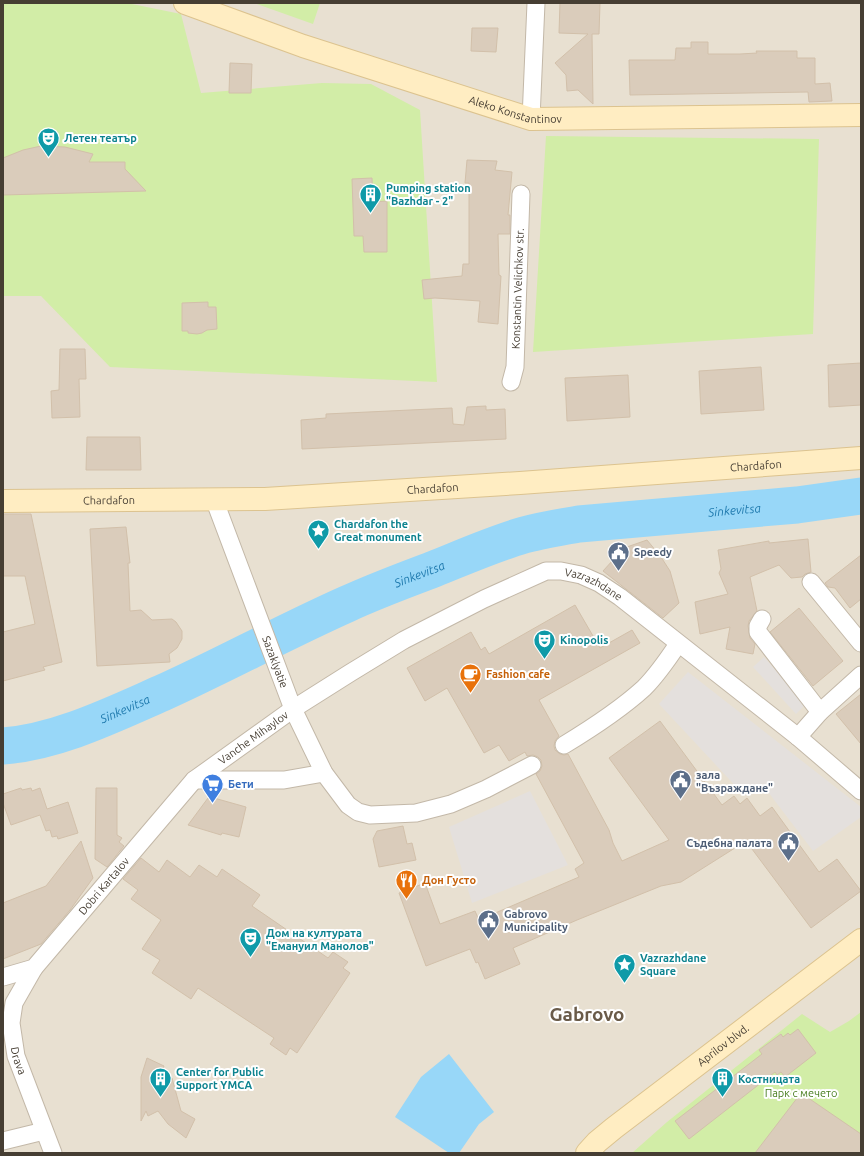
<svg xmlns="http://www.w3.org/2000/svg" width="864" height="1156" viewBox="0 0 864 1156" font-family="Ubuntu,sans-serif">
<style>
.residential{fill:#e8e0d1}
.green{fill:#d2eda7}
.parking{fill:#e4e0dd}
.water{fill:#98d7f8}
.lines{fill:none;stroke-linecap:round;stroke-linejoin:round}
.river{stroke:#98d7f8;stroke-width:37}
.building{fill:#daccbb;stroke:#d2c0aa}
.street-casing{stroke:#c3b8a8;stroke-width:19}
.secondary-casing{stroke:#dcc38f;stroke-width:24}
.street{stroke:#fff;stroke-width:17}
.secondary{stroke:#ffedc2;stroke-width:22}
.labels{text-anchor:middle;stroke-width:4;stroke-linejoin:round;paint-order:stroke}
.street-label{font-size:11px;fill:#463e33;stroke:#fff}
.culture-label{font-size:11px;font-weight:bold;fill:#0d838f;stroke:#fff;text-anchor:start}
.service-label{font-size:11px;font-weight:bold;fill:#4e5e75;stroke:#fff;text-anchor:start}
.food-label{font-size:11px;font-weight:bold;fill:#c56008;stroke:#fff;text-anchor:start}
.shop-label{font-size:11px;font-weight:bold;fill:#366cbe;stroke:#fff;text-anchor:start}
.park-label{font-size:11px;fill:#497e20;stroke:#fff}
.water-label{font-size:12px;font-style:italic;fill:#1e79ad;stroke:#fff}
.town-label{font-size:19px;font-weight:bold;fill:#6a5b49;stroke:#fff}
</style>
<rect width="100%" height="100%" fill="#f4eee3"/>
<path class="residential" d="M 3,3 L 861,3 L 861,1153 L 3,1153 Z"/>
<path class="green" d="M 3,3 L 127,3 L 181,14 L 201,93 L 322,83 L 371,84 L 420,110 L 437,382 L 110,367 L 41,296 L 3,296 Z
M 254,3 L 320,3 L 313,24 Z
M 546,136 L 819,139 L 813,334 L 533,352 Z
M 861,1012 L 861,1153 L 632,1153 L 667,1122 L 802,1014 L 830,1032 L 849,1021 Z"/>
<path class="parking" d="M 764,657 L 806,704 L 796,714 L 753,667 Z
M 688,672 L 861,807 L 861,817 L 813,851 L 762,784 L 742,793 L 659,704 Z
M 530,791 L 568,865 L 472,903 L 449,827 Z"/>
<path class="water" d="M 449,1054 L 494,1112 L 479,1124 L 459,1153 L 449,1153 L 395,1117 L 421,1077 Z"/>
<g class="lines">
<path class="river" id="s1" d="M 3,746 C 57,742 112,715 162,693 C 224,665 284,632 347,604 C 375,591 405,580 434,569 C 464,557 493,544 524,535 C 542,530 561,527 579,524 L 797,505 L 861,496"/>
</g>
<path class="building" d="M 560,3 L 600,3 L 599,34 L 592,34 L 593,104 L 578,90 L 567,91 L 566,75 L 555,63 L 588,34 L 559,33 Z
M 472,28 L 498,28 L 496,52 L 471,51 Z
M 691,42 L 708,42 L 708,54 L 740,54 L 757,53 L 756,51 L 797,51 L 797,58 L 815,58 L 815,84 L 830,83 L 832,101 L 809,102 L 808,92 L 630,95 L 629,60 L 675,60 L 676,48 L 691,48 Z
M 230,63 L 252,64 L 251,93 L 229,93 Z
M 41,146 L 65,147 L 93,154 L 89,162 L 125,162 L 125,169 L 146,191 L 3,195 L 3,158 L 23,150 Z
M 467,160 L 497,161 L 495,170 L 512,172 L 508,215 L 510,215 L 510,234 L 498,234 L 499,275 L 501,276 L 498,324 L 478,322 L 480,301 L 435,298 L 424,299 L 422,280 L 462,276 L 463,264 L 469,264 L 469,183 L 465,183 Z
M 372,178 L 373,202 L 387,201 L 387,252 L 364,252 L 363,236 L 354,236 L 352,179 Z
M 208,302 L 208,307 L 216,307 L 217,329 L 207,330 L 202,333 L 197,334 L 188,333 L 188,331 L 182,331 L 182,303 Z
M 60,349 L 85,349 L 86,379 L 79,379 L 80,417 L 52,418 L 51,391 L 59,390 Z
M 861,363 L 861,405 L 829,407 L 828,365 Z
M 761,367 L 764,410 L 701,414 L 699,371 Z
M 628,375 L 630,417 L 567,421 L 565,378 Z
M 486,406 L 486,410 L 505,409 L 506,439 L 302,449 L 301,420 L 326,418 L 326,414 L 452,408 L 453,424 L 464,425 L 467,407 Z
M 87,437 L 140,437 L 141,470 L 86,470 Z
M 3,514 L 31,514 L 62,662 L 43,667 L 45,670 L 3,681 L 3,632 L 35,624 L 25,576 L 3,576 Z
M 126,527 L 130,563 L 128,563 L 130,611 L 141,610 L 152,620 L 172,619 L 176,622 L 182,631 L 182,639 L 177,648 L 169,654 L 170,662 L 97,666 L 90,529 Z
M 808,539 L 811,572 L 805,574 L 802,577 L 791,578 L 779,565 L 750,577 L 757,611 L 749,621 L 748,626 L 750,638 L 755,644 L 753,654 L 726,649 L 730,627 L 700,634 L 695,602 L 728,594 L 719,573 L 721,569 L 718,550 L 769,541 L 769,543 Z
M 647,540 L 661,557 L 670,571 L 679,603 L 663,618 L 603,571 L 624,548 Z
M 861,555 L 861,599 L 850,608 L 835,588 L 828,587 L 825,583 Z
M 575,605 L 600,648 L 632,630 L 640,643 L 539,700 L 559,736 L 555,741 L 554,746 L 555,750 L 560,754 L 564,755 L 568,754 L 609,830 L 613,843 L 622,861 L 669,840 L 609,758 L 660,721 L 722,805 L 734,796 L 740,804 L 747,798 L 760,816 L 772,807 L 819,872 L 837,859 L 861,891 L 811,928 L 746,841 L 681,882 L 661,886 L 577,920 L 513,948 L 520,964 L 485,979 L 478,962 L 476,963 L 470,949 L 426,966 L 399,893 L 425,883 L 440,924 L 475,911 L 479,920 L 579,877 L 575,869 L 584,863 L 536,774 L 540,771 L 542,766 L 541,760 L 538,757 L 533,755 L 527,756 L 525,752 L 509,761 L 499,745 L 484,753 L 447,688 L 425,701 L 407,668 L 471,632 L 481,650 L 485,647 L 489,654 Z
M 799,608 L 843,661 L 813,686 L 770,632 Z
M 861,694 L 861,744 L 836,714 Z
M 21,788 L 22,790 L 31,788 L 32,791 L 40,788 L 47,809 L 68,802 L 78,833 L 58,839 L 57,836 L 52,837 L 50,830 L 46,831 L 40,815 L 11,825 L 3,803 L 3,794 Z
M 96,788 L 117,788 L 117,835 L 122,838 L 119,842 L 124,846 L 107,867 L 95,859 Z
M 208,798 L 214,798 L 246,807 L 239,837 L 222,833 L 221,835 L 188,825 Z
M 403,826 L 407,844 L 412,843 L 416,860 L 379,867 L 373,839 L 377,831 Z
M 81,841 L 93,878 L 70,910 L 41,944 L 3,959 L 3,903 L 46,886 Z
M 141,858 L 159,872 L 167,860 L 190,877 L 199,865 L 217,877 L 222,869 L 260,895 L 252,906 L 328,958 L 333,952 L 348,962 L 343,968 L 350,973 L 297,1053 L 290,1048 L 286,1055 L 270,1044 L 274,1038 L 198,988 L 191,999 L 152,973 L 160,960 L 142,949 L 161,920 L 131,899 L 138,890 L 123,879 Z
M 798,1029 L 816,1053 L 785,1077 L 781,1072 L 777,1075 L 775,1072 L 689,1139 L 675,1121 L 762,1054 L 759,1050 L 781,1034 L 783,1037 L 788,1033 L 790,1035 Z
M 147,1058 L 164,1066 L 159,1078 L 172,1078 L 181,1111 L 195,1119 L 186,1138 L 168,1124 L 158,1111 L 148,1116 L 146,1111 L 141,1121 L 141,1077 Z
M 801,1093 L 861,1134 L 861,1153 L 755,1153 Z"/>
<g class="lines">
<defs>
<g id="street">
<path d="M 531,119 L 536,3"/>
<path id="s2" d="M 511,382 L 515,367 L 521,194"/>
<path id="s3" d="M 214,499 L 293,709 L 324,773 L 348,805 L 358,812 L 370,815 L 416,813 L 451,804 L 486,789 L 532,765"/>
<path d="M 811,582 L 861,643"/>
<path d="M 762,619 L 758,626 L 758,632 L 820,712"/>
<path d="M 798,737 L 820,712 L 861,675"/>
<path d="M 564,745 C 592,728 620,710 644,688 C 657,675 668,659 678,644"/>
<path d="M 194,780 L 284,780 L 324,773"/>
<path id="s4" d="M 34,968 L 14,1003 L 11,1023 L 16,1056 L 53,1153"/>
<path id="s5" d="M 3,977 L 34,968 L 194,780 L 293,709 L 350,673 L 404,640 L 484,599 L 546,571 L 561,571 L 581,575 L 599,583 L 620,597 L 798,737 L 861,791"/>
<path d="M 3,1141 L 44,1131"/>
</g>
<g id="secondary">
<path id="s6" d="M 185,3 L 303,46 L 531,119 L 861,115"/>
<path id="s7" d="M 3,501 L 265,499 L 520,483 L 861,458"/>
<path id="s8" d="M 587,1153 L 597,1142 L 614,1128 L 861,940"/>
</g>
</defs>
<use href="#street" class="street-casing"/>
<use href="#secondary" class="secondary-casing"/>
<use href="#street" class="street"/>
<use href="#secondary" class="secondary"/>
</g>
<defs>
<symbol id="theatre-pin" viewBox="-11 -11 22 30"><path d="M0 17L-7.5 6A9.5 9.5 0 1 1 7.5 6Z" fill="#0f9aa8" stroke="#fff"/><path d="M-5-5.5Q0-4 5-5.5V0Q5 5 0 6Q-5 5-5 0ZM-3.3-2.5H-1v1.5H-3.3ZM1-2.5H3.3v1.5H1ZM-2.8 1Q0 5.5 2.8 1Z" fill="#fff"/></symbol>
<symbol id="building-pin" viewBox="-11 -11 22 30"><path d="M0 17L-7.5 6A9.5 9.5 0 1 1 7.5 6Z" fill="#0f9aa8" stroke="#fff"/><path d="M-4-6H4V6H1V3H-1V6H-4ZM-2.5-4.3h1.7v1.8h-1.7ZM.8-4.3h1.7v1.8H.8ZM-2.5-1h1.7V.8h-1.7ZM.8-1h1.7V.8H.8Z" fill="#fff"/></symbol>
<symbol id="sight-pin" viewBox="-11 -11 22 30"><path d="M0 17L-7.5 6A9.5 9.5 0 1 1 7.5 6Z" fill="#0f9aa8" stroke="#fff"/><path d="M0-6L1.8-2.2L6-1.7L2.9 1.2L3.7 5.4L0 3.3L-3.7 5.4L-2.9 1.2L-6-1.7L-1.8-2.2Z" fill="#fff"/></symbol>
<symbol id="civic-pin" viewBox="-11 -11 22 30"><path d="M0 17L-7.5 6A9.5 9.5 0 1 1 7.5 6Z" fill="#5c6f8a" stroke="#fff"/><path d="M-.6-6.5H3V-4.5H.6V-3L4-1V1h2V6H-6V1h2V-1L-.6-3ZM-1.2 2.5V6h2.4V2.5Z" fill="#fff"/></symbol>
<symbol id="cafe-pin" viewBox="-11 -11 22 30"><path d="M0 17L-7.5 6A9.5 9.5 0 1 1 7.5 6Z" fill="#e8710a" stroke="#fff"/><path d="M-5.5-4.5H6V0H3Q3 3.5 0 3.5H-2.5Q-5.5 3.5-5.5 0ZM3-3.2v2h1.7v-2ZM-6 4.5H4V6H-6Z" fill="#fff"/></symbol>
<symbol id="supermarket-pin" viewBox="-11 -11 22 30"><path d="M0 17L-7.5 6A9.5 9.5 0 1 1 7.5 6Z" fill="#3f7fe0" stroke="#fff"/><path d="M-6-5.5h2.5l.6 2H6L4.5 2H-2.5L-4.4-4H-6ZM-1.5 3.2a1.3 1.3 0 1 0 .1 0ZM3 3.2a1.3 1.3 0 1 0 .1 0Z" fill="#fff"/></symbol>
<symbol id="restaurant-pin" viewBox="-11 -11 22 30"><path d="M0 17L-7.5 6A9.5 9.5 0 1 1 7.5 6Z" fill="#e8710a" stroke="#fff"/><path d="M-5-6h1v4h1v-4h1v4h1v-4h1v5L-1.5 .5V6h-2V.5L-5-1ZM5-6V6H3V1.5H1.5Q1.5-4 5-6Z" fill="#fff"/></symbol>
</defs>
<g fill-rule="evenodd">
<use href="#theatre-pin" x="36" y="126" width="25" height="34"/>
<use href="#building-pin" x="358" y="182" width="25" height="34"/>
<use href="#sight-pin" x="306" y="518" width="25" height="34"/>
<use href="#civic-pin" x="606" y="540" width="25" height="34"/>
<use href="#theatre-pin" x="532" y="628" width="25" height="34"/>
<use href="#cafe-pin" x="458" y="662" width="25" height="34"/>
<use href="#civic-pin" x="668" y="768" width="25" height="34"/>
<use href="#supermarket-pin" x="200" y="772" width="25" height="34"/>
<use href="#civic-pin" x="776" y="830" width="25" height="34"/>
<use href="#restaurant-pin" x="394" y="868" width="25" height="34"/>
<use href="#civic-pin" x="476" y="908" width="25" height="34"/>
<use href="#theatre-pin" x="238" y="926" width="25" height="34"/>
<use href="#sight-pin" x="612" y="952" width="25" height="34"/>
<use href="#building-pin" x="148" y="1066" width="25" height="34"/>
<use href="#building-pin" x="710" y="1066" width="25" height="34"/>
</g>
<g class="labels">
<g class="street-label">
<text dy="4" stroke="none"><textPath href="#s6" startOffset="348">Aleko Konstantinov</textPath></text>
<text dy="4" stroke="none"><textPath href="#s2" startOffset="94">Konstantin Velichkov str.</textPath></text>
<text dy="4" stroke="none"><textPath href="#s7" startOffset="754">Chardafon</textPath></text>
<text dy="4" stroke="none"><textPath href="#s7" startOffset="430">Chardafon</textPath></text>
<text dy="4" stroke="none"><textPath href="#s7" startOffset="106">Chardafon</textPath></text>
<text dy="4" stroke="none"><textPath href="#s5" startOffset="740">Vazrazhdane</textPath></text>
<text dy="4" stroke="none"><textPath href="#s3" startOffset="174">Sazaklyatie</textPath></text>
<text dy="4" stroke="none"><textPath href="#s5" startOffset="352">Vanche Mihaylov</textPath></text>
<text dy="4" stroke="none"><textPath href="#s5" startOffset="140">Dobri Kartalov</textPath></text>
<text dy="4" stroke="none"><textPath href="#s8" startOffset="174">Aprilov blvd.</textPath></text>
<text dy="4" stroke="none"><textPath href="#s4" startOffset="99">Drava</textPath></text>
</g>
<g class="culture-label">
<text x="64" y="142">Летен театър</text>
<text x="386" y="192">Pumping station<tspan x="386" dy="13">"Bazhdar - 2"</tspan></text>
<text x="334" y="528">Chardafon the<tspan x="334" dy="13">Great monument</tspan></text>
<text x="560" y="644">Kinopolis</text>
<text x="266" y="937">Дом на културата<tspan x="266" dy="13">"Емануил Манолов"</tspan></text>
<text x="640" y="962">Vazrazhdane<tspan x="640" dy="13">Square</tspan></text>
<text x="176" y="1076">Center for Public<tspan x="176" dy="13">Support YMCA</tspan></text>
<text x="738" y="1083">Костницата</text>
</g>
<g class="service-label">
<text x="634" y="556">Speedy</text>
<text x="696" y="779">зала<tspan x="696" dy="13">"Възраждане"</tspan></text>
<text x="772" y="847" text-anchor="end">Съдебна палата</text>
<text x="504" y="918">Gabrovo<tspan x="504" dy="13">Municipality</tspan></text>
</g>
<g class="food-label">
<text x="486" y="678">Fashion cafe</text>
<text x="422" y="884">Дон Густо</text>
</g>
<g class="shop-label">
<text x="228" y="788">Бети</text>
</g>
<g class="park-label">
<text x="801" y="1097">Парк с мечето</text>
</g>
<g class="water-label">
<text dy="4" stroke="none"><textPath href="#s1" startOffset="776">Sinkevitsa</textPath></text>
<text dy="4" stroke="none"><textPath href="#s1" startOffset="452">Sinkevitsa</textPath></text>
<text dy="4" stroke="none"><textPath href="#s1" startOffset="128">Sinkevitsa</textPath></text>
</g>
<g class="town-label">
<text x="587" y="1021">Gabrovo</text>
</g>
</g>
<rect width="864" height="1156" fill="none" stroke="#463e33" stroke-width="8"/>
</svg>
